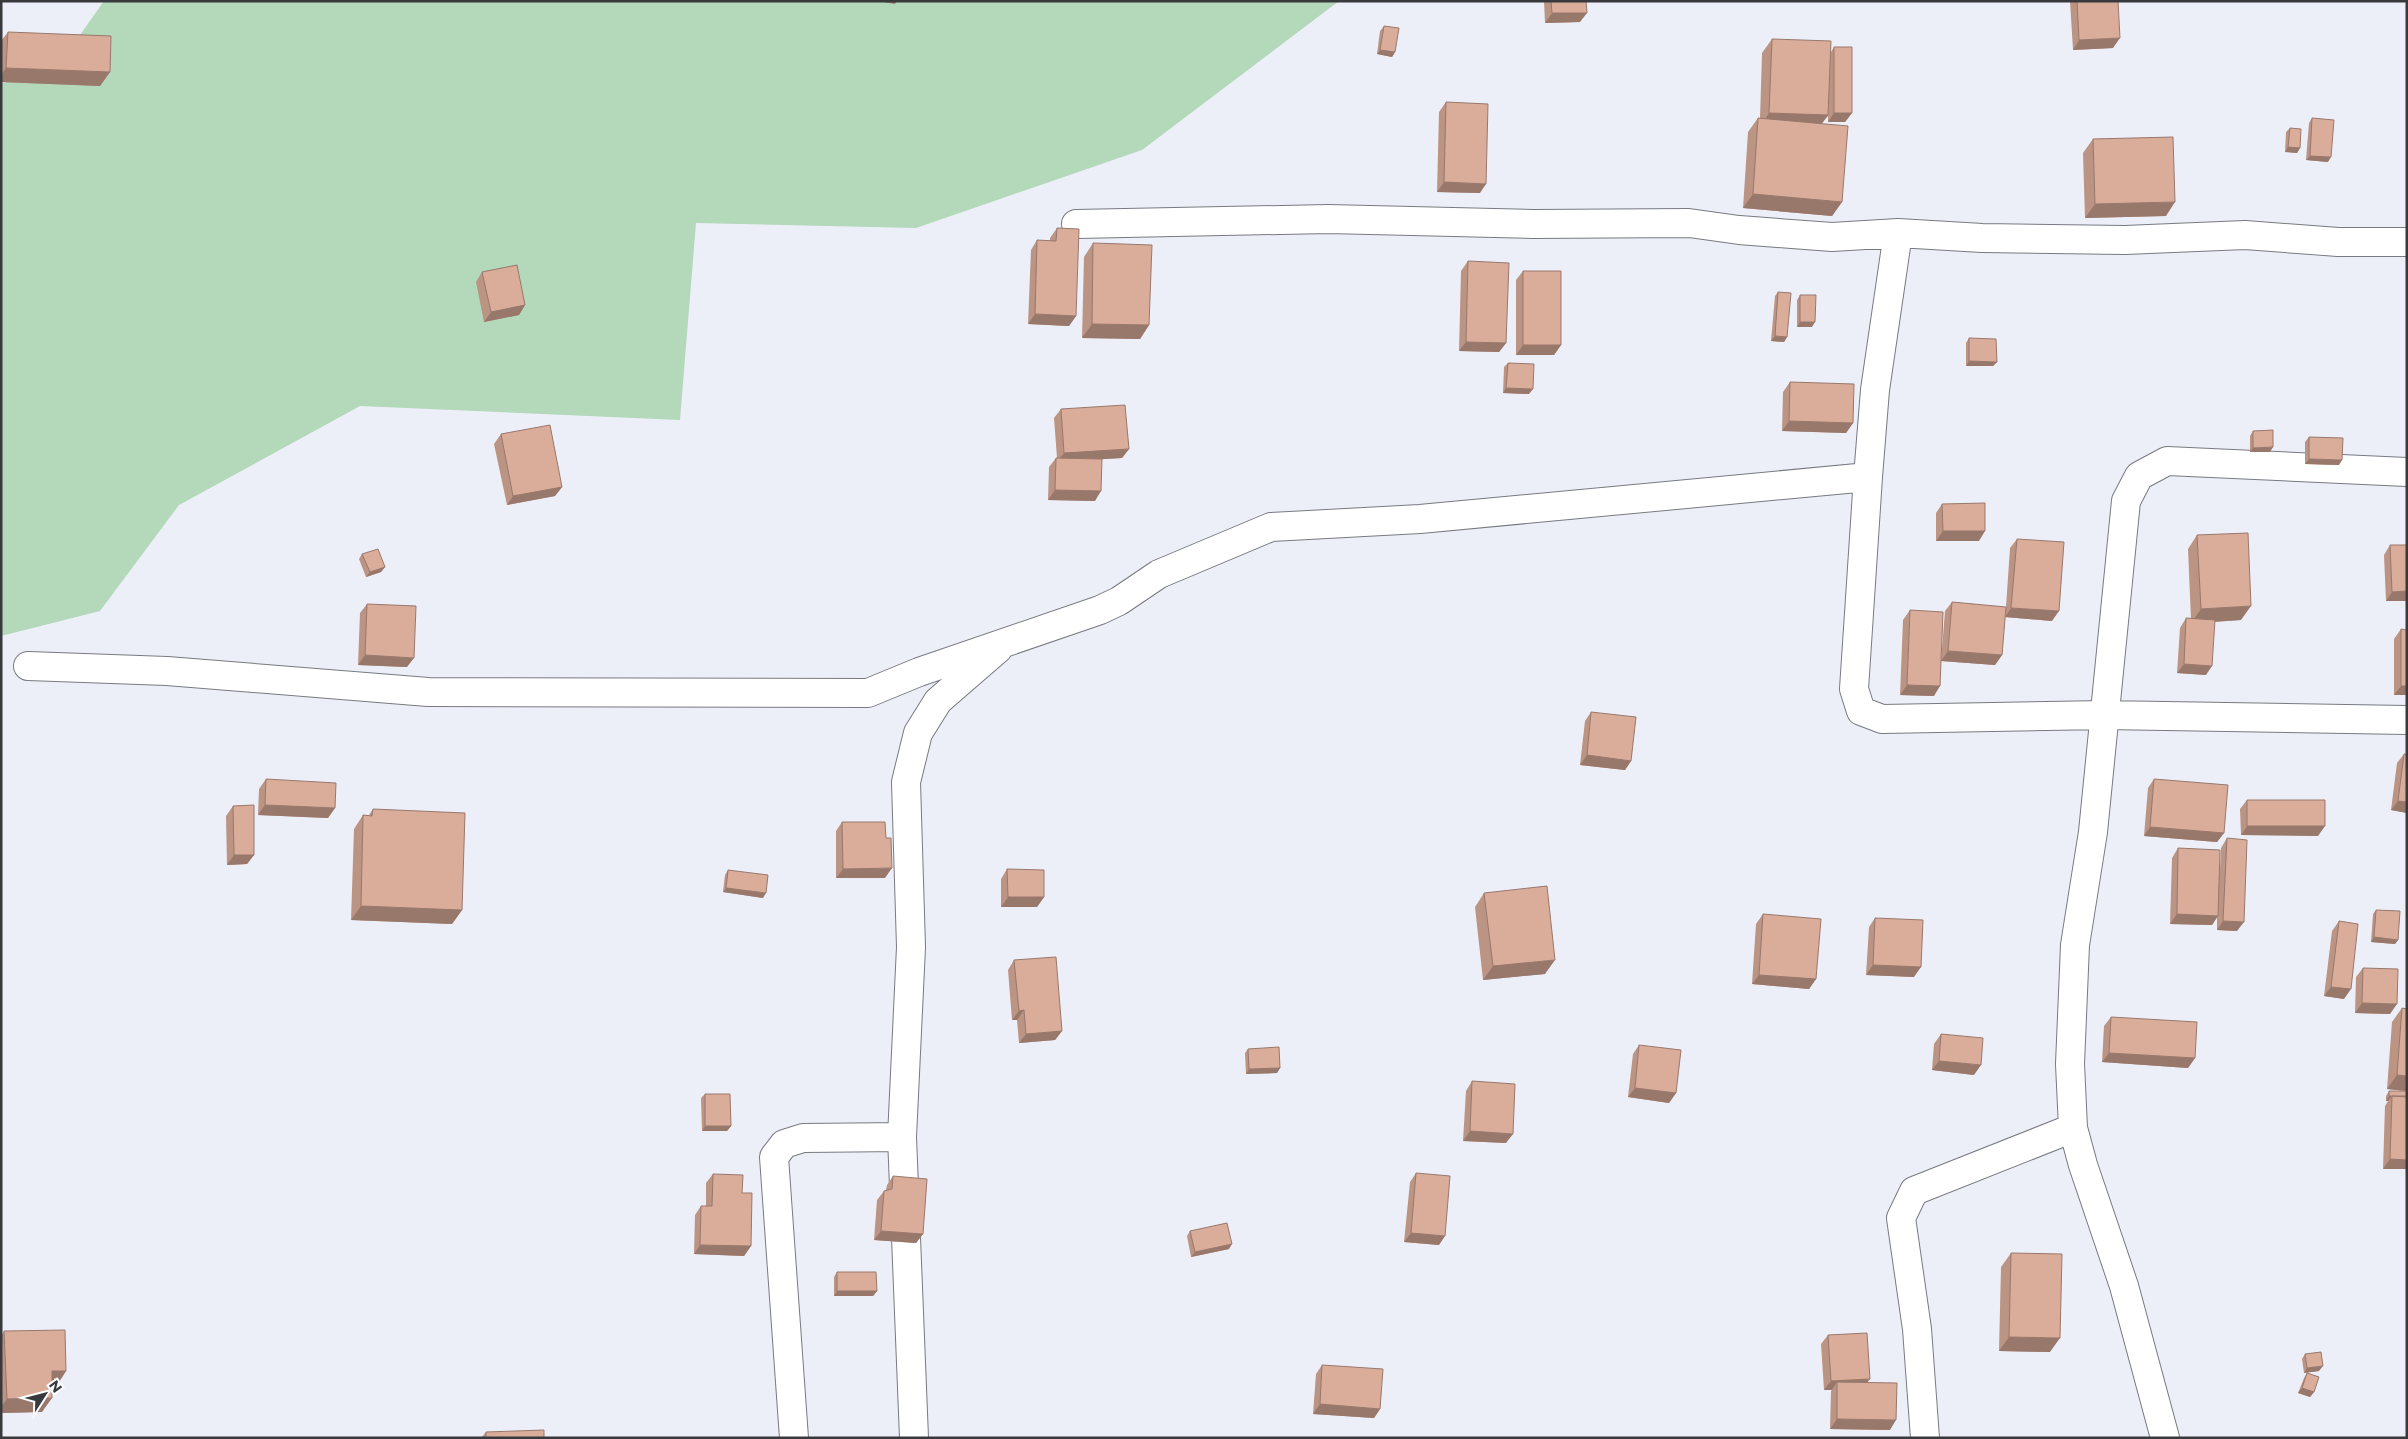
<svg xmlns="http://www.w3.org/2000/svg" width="2408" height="1439" viewBox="0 0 2408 1439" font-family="Montserrat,sans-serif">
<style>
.green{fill:#b3d8ba}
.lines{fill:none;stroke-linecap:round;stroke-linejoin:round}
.minor-casing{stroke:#787a81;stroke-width:30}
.minor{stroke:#fff;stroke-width:28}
.wall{fill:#bb9484}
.shaded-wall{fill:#99786c}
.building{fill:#daac9a;stroke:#99786c}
</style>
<rect width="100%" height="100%" fill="#edeff8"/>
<path class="green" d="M 104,1 L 1339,1 L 1142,150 L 916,228 L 696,223 L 680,420 L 360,406 L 179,505 L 100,611 L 1,636 L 1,83 L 51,76 Z"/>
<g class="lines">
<defs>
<path id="minor" d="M 1076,224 L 1328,219 L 1533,224 L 1689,223 L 1739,230 L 1832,237 L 1898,233 L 1982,238 L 2125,240 L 2245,235 L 2338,242 L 2407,242
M 1868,477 L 1854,689 L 1861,711 L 1882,719 L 2104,715 L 2407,720
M 28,666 L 167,671 L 428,692 L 868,693 L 919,672 L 1100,610 L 1119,601 L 1159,574 L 1271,527 L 1420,519 L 1868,477 L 1875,390 L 1898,233
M 794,1438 L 774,1157 L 784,1144 L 803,1138 L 902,1137
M 914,1438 L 902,1137 L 911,947 L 906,782 L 918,733 L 938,701 L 998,649
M 1925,1438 L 1917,1329 L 1901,1218 L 1914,1191 L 2073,1128
M 2165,1438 L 2124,1286 L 2083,1165 L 2073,1128 L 2070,1064 L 2075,945 L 2093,832 L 2126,501 L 2139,476 L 2167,461 L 2407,472"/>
</defs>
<use href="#minor" class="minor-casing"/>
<use href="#minor" class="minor"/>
</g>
<path class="wall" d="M 1544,1 L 1586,1 L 1580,22 L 1545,23 Z
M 2070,1 L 2118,1 L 2113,48 L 2073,50 Z
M 1384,26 L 1395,52 L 1392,57 L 1377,54 L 1380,31 Z
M 8,32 L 110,72 L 100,86 L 1,82 L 1,41 Z
M 1772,39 L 1831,52 L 1834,47 L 1852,113 L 1845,122 L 1828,122 L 1828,116 L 1822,123 L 1842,202 L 1832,216 L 1743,208 L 1748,132 L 1758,118 L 1760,118 L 1762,53 Z
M 1446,102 L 1480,193 L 1437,192 L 1439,112 Z
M 2312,118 L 2328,162 L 2306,160 L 2309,123 Z
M 2290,128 L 2300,148 L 2297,153 L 2285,152 L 2286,132 Z
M 2093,139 L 2166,216 L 2085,218 L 2083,153 Z
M 1057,228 L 1076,316 L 1069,326 L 1028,324 L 1031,250 L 1037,240 L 1050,241 L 1050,238 Z
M 1093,243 L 1149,325 L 1140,339 L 1082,338 L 1084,257 Z
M 1468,261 L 1506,343 L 1499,352 L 1459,351 L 1461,271 Z
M 1523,271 L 1561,345 L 1554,355 L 1516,355 L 1516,280 Z
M 482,272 L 525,305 L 519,315 L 484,322 L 476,282 Z
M 1778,292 L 1787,337 L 1784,342 L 1771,341 L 1775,296 Z
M 1800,295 L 1812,327 L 1797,327 L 1797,300 Z
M 1969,338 L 1997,362 L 1993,366 L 1966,366 L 1966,343 Z
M 1508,363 L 1529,394 L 1503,393 L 1504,367 Z
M 1790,382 L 1853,423 L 1846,433 L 1782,431 L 1783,392 Z
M 1061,409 L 1129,449 L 1122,458 L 1102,459 L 1095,501 L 1048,500 L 1049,467 L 1056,458 L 1057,458 L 1054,418 Z
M 2253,431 L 2270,452 L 2250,452 L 2250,436 Z
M 501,434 L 562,487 L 555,496 L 507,505 L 494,444 Z
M 2309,437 L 2339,465 L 2305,464 L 2305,442 Z
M 1942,504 L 1979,541 L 1936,541 L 1936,513 Z
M 2197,535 L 2241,620 L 2215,622 L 2206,675 L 2177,673 L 2180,628 L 2186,618 L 2191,619 L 2188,549 Z
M 2017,539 L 2052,621 L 2005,617 L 2002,655 L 1995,665 L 1941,661 L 1945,611 L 1952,602 L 2006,607 L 2010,548 Z
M 2390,545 L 2407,545 L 2407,601 L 2386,601 L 2384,555 Z
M 362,554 L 385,567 L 381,572 L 366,577 L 359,559 Z
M 367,604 L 407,667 L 358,665 L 360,613 Z
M 1910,610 L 1934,696 L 1900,695 L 1903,620 Z
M 2401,629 L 2407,695 L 2394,695 L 2394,639 Z
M 1591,712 L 1631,761 L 1625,770 L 1580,765 L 1585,721 Z
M 2404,754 L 2407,754 L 2407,813 L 2391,810 L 2397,763 Z
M 266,779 L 335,808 L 328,818 L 258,815 L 259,789 Z
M 2154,779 L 2224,833 L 2217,842 L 2144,836 L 2148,788 Z
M 2247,800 L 2318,836 L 2241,835 L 2240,809 Z
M 233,806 L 254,855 L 247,864 L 227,865 L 226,816 Z
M 373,809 L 462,910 L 452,924 L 351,920 L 354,829 L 363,815 L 369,815 Z
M 842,822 L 885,878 L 836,878 L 836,831 Z
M 2227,838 L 2237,931 L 2217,930 L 2217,917 L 2212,925 L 2170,924 L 2172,858 L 2178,848 L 2220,869 L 2221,848 Z
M 1007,869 L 1044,897 L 1037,907 L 1001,907 L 1001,879 Z
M 728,870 L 763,898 L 723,892 L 725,875 Z
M 1484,893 L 1545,974 L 1483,980 L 1475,907 Z
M 2376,910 L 2398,940 L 2395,944 L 2371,942 L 2373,914 Z
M 1763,914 L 1816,979 L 1809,989 L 1752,984 L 1756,924 Z
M 1875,918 L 1914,977 L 1866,975 L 1869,927 Z
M 2339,921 L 2344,999 L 2324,996 L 2332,931 Z
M 1014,960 L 1062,1031 L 1055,1040 L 1019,1043 L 1017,1020 L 1012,1020 L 1008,970 Z
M 2363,968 L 2390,1014 L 2355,1013 L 2356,977 Z
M 2402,1008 L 2407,1009 L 2407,1169 L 2383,1169 L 2385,1106 L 2388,1101 L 2386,1101 L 2386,1096 L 2389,1091 L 2407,1091 L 2387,1089 L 2392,1022 Z
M 2111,1017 L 2195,1058 L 2188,1068 L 2102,1062 L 2104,1026 Z
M 1941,1034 L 1974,1075 L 1932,1070 L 1934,1044 Z
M 1639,1045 L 1676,1093 L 1669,1103 L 1628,1097 L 1633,1054 Z
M 1248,1049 L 1280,1068 L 1277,1073 L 1246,1074 L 1245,1053 Z
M 1472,1081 L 1506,1143 L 1463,1141 L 1466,1091 Z
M 705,1094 L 731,1126 L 727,1131 L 702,1131 L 701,1098 Z
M 1416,1173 L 1439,1245 L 1404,1242 L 1410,1182 Z
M 713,1174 L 742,1193 L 751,1246 L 744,1256 L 694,1254 L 695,1215 L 701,1206 L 706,1206 L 706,1183 Z
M 893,1176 L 923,1234 L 916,1243 L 874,1240 L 877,1200 L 884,1191 L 886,1190 L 887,1185 Z
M 1190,1231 L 1229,1249 L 1191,1257 L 1187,1236 Z
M 2011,1253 L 2050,1352 L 1999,1351 L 2001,1267 Z
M 837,1272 L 877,1291 L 873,1296 L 834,1296 L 834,1277 Z
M 4,1331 L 66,1371 L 57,1385 L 52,1385 L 42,1412 L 1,1413 L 1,1336 Z
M 1828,1335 L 1867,1382 L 1890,1430 L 1830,1429 L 1831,1391 L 1832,1390 L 1824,1390 L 1821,1344 Z
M 2305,1354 L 2319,1371 L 2304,1373 L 2302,1359 Z
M 1322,1365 L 1380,1409 L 1374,1418 L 1313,1414 L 1316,1374 Z
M 2307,1373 L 2314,1392 L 2310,1397 L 2298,1393 L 2304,1378 Z
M 486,1432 L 544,1438 L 481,1438 Z"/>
<path class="shaded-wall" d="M 877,1 L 897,1 L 895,4 Z
M 1552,13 L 1587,13 L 1580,22 L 1545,23 Z
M 2120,38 L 2113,48 L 2073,50 L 2079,40 Z
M 1380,50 L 1395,52 L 1392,57 L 1377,54 Z
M 6,68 L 110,72 L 100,86 L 1,82 L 1,75 Z
M 1769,113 L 1828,115 L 1818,129 L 1760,127 Z
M 1834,113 L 1852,113 L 1845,122 L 1828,122 Z
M 2288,147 L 2300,148 L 2297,153 L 2285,152 Z
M 2310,156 L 2331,157 L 2328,162 L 2306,160 Z
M 1444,182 L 1486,184 L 1480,193 L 1437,192 Z
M 1753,194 L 1842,202 L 1832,216 L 1743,208 Z
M 2175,202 L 2166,216 L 2085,218 L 2095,204 Z
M 525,305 L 519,315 L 484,322 L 491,312 Z
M 1035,314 L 1076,316 L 1069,326 L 1028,324 Z
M 1800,322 L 1815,322 L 1812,327 L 1797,327 Z
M 1092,324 L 1149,325 L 1140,339 L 1082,338 Z
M 1775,336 L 1787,337 L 1784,342 L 1771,341 Z
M 1466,342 L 1506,343 L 1499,352 L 1459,351 Z
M 1523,345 L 1561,345 L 1554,355 L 1516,355 Z
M 1969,361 L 1997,362 L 1993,366 L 1966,366 Z
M 1506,388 L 1533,389 L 1529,394 L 1503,393 Z
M 1789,421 L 1853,423 L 1846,433 L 1782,431 Z
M 2273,447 L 2270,452 L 2250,452 L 2253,448 Z
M 1129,449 L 1122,458 L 1057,462 L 1064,453 Z
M 2309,459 L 2342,460 L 2339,465 L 2305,464 Z
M 562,487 L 555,496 L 507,505 L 513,496 Z
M 1055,490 L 1101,491 L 1095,501 L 1048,500 Z
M 1943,531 L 1985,531 L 1979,541 L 1936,541 Z
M 385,567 L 381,572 L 366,577 L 370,572 Z
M 2407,591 L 2407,601 L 2386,601 L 2392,592 Z
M 2251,606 L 2241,620 L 2191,623 L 2201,609 Z
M 2011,608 L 2059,611 L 2052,621 L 2005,617 Z
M 1948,651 L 2002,655 L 1995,665 L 1941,661 Z
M 365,655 L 414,658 L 407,667 L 358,665 Z
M 2184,664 L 2212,666 L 2206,675 L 2177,673 Z
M 1907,685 L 1940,686 L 1934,696 L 1900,695 Z
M 2401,686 L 2407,686 L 2407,695 L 2394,695 Z
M 1587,755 L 1631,761 L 1625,770 L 1580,765 Z
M 2398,801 L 2407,802 L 2407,813 L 2391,810 Z
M 265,805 L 335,808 L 328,818 L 258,815 Z
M 2247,826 L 2325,826 L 2318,836 L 2241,835 Z
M 2150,827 L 2224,833 L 2217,842 L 2144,836 Z
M 234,855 L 254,855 L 247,864 L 227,865 Z
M 892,868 L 885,878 L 836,878 L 843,869 Z
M 726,888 L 766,893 L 763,898 L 723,892 Z
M 1008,897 L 1044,897 L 1037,907 L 1001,907 Z
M 361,906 L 462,910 L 452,924 L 351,920 Z
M 2177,914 L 2218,916 L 2212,925 L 2170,924 Z
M 2223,921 L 2244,922 L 2237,931 L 2217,930 Z
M 2374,937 L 2398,940 L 2395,944 L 2371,942 Z
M 1555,960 L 1545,974 L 1483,980 L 1493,966 Z
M 1873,965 L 1921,967 L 1914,977 L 1866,975 Z
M 1759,975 L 1816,979 L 1809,989 L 1752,984 Z
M 2331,987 L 2351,989 L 2344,999 L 2324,996 Z
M 2362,1003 L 2397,1004 L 2390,1014 L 2355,1013 Z
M 1024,1010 L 1017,1020 L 1012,1020 L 1019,1011 Z
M 1062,1031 L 1055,1040 L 1019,1043 L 1026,1034 Z
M 2109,1053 L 2195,1058 L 2188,1068 L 2102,1062 Z
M 1939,1061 L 1981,1065 L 1974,1075 L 1932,1070 Z
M 1280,1068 L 1277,1073 L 1246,1074 L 1249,1069 Z
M 2397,1075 L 2407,1076 L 2407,1091 L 2387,1089 Z
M 1635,1088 L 1676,1093 L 1669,1103 L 1628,1097 Z
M 2389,1096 L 2392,1096 L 2388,1101 L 2386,1101 Z
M 705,1126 L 731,1126 L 727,1131 L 702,1131 Z
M 1470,1131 L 1513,1134 L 1506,1143 L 1463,1141 Z
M 2390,1159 L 2407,1160 L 2407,1169 L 2383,1169 Z
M 881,1231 L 923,1234 L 916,1243 L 874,1240 Z
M 1411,1233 L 1445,1236 L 1439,1245 L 1404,1242 Z
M 1232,1244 L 1229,1249 L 1191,1257 L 1195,1252 Z
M 700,1245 L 751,1246 L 744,1256 L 694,1254 Z
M 837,1291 L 877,1291 L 873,1296 L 834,1296 Z
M 2009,1337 L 2060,1338 L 2050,1352 L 1999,1351 Z
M 2323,1366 L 2319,1371 L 2304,1373 L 2307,1368 Z
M 52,1371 L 66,1371 L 57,1385 L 42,1385 Z
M 1870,1379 L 1863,1388 L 1837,1382 L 1832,1390 L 1824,1390 L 1831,1381 Z
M 2302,1388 L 2314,1392 L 2310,1397 L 2298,1393 Z
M 52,1398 L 42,1412 L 1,1413 L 1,1407 L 7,1399 Z
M 1320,1404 L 1380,1409 L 1374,1418 L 1313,1414 Z
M 1837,1419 L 1896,1420 L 1890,1430 L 1830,1429 Z"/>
<path class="building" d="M 1551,1 L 1586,1 L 1587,13 L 1552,13 Z
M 2077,1 L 2118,1 L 2120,38 L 2079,40 Z
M 1384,26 L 1399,28 L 1395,52 L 1380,50 Z
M 8,32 L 111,36 L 110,72 L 6,68 Z
M 1772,39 L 1831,41 L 1828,115 L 1769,113 Z
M 1834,47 L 1852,47 L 1852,113 L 1834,113 Z
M 1446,102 L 1488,104 L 1486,184 L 1444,182 Z
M 1758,118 L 1848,126 L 1842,202 L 1753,194 Z
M 2312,118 L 2334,120 L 2331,157 L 2310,156 Z
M 2290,128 L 2301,129 L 2300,148 L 2288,147 Z
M 2173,137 L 2175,202 L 2095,204 L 2093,139 Z
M 1057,228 L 1079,229 L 1076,316 L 1035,314 L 1037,240 L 1056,241 Z
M 1093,243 L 1152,245 L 1149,325 L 1092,324 Z
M 1468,261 L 1509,263 L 1506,343 L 1466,342 Z
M 517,265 L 525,305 L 491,312 L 482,272 Z
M 1523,271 L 1561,271 L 1561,345 L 1523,345 Z
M 1778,292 L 1791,293 L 1787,337 L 1775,336 Z
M 1800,295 L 1816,295 L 1815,322 L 1800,322 Z
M 1969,338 L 1996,339 L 1997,362 L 1969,361 Z
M 1508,363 L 1534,364 L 1533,389 L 1506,388 Z
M 1790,382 L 1854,384 L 1853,423 L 1789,421 Z
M 1125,405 L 1129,449 L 1064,453 L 1061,409 Z
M 550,425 L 562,487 L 513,496 L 501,434 Z
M 2273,430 L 2273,447 L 2253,448 L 2253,431 Z
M 2309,437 L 2343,438 L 2342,460 L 2309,459 Z
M 1056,458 L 1102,459 L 1101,491 L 1055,490 Z
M 1985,503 L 1985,531 L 1943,531 L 1942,504 Z
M 2248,533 L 2251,606 L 2201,609 L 2197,535 Z
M 2017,539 L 2064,542 L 2059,611 L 2011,608 Z
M 2390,545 L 2407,545 L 2407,591 L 2392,592 Z
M 378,549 L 385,567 L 370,572 L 362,554 Z
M 1952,602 L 2006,607 L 2002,655 L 1948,651 Z
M 367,604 L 416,606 L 414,658 L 365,655 Z
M 1910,610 L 1943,612 L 1940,686 L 1907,685 Z
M 2186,618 L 2215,620 L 2212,666 L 2184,664 Z
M 2401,629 L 2407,630 L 2407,686 L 2401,686 Z
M 1591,712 L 1636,717 L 1631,761 L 1587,755 Z
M 2404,754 L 2407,754 L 2407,802 L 2398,801 Z
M 266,779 L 336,783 L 335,808 L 265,805 Z
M 2154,779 L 2228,785 L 2224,833 L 2150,827 Z
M 2247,800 L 2325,800 L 2325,826 L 2247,826 Z
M 254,805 L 254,855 L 234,855 L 233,806 Z
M 373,809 L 465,813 L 462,910 L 361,906 L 363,815 L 372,816 Z
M 842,822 L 885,822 L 886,838 L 891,838 L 892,868 L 843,869 Z
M 2227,838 L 2247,840 L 2244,922 L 2223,921 Z
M 2178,848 L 2220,850 L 2218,916 L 2177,914 Z
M 1007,869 L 1044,870 L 1044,897 L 1008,897 Z
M 728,870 L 768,875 L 766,893 L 726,888 Z
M 1547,886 L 1555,960 L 1493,966 L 1484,893 Z
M 2376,910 L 2400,911 L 2398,940 L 2374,937 Z
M 1763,914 L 1821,919 L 1816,979 L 1759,975 Z
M 1875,918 L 1923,920 L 1921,967 L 1873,965 Z
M 2339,921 L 2358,924 L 2351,989 L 2331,987 Z
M 1056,957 L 1062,1031 L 1026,1034 L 1024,1010 L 1019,1011 L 1014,960 Z
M 2363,968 L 2398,969 L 2397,1004 L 2362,1003 Z
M 2402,1008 L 2407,1009 L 2407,1076 L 2397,1075 Z
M 2111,1017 L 2197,1022 L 2195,1058 L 2109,1053 Z
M 1941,1034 L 1983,1038 L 1981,1065 L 1939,1061 Z
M 1639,1045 L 1681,1050 L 1676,1093 L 1635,1088 Z
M 1279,1047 L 1280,1068 L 1249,1069 L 1248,1049 Z
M 1472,1081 L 1515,1084 L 1513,1134 L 1470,1131 Z
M 2389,1091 L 2407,1091 L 2407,1096 L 2389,1096 Z
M 705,1094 L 730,1094 L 731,1126 L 705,1126 Z
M 2392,1096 L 2407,1097 L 2407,1160 L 2390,1159 Z
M 1416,1173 L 1450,1176 L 1445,1236 L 1411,1233 Z
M 713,1174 L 743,1175 L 742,1193 L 752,1193 L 751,1246 L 700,1245 L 701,1206 L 712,1206 Z
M 893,1176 L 927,1179 L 923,1234 L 881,1231 L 884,1191 L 892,1189 Z
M 1227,1223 L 1232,1244 L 1195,1252 L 1190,1231 Z
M 2011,1253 L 2062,1254 L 2060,1338 L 2009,1337 Z
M 837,1272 L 876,1272 L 877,1291 L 837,1291 Z
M 65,1330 L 66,1371 L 52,1371 L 52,1398 L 7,1399 L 4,1331 Z
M 1867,1333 L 1870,1379 L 1831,1381 L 1828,1335 Z
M 2321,1352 L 2323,1366 L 2307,1368 L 2305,1354 Z
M 1322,1365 L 1383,1369 L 1380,1409 L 1320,1404 Z
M 2307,1373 L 2319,1377 L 2314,1392 L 2302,1388 Z
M 1837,1382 L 1897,1383 L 1896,1420 L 1837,1419 Z
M 544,1430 L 544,1438 L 486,1438 L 486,1432 Z"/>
<rect width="2408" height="1439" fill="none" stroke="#38393c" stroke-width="5"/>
<g transform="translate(45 1394) rotate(54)" stroke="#fcfdfe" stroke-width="4" paint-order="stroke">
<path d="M0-4L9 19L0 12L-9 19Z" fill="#38393c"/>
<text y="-8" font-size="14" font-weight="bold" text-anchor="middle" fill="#38393c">N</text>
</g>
</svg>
